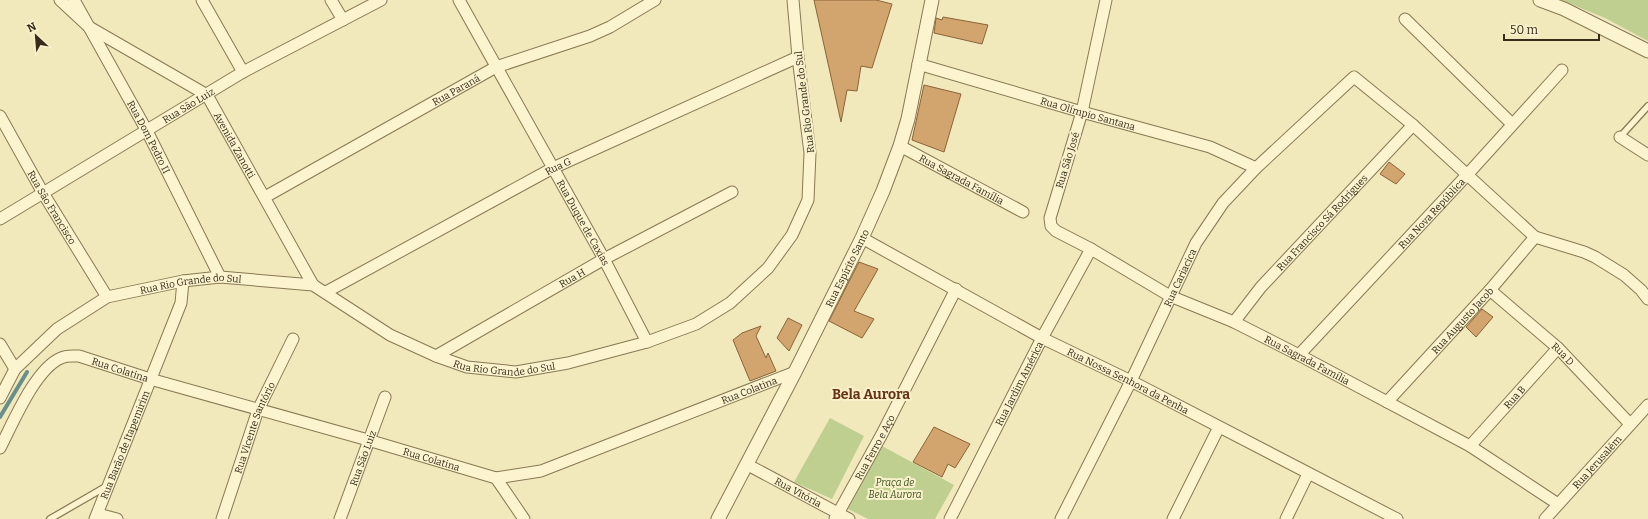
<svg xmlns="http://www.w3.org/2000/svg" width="1648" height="519" viewBox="0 0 1648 519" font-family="Bitter,serif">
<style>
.green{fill:#bfcf8f}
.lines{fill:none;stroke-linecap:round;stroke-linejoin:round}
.stream{stroke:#678f8b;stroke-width:4}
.building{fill:#d2a56e;stroke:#8a6438}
.service-casing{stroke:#897854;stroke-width:8}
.minor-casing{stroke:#897854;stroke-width:13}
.tertiary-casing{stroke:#897854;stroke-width:15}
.service{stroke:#fbf4cf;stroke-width:5.5}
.minor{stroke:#fbf4cf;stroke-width:11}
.tertiary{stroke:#fbf4cf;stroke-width:13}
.labels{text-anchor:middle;stroke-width:4;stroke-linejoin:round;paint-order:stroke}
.street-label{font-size:10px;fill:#372c1a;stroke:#f8f1cb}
.park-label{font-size:10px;font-style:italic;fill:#40551f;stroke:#f8f1cb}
.district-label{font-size:14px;font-weight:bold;fill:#673216;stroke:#f8f1cb}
</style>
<rect width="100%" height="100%" fill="#f1e8bb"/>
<path class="green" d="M 1561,0 L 1648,0 L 1648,41 L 1605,18 Z
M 830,418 L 864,436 L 832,499 L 794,482 Z
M 882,446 L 954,485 L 935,519 L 868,519 L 848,509 Z"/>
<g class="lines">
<path class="stream" d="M 0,417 L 27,372"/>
</g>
<path class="building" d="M 814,0 L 876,0 L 892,4 L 872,68 L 861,66 L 857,91 L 847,90 L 841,122 Z
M 943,17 L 988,25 L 982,44 L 934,33 L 936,18 L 942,20 Z
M 924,85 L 961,94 L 944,152 L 912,140 Z
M 1389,162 L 1405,174 L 1396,184 L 1380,174 Z
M 859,262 L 878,269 L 854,311 L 874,319 L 862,338 L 829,321 Z
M 1482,309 L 1493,317 L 1476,337 L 1466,327 Z
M 788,318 L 802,325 L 789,351 L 777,338 Z
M 761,326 L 756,336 L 766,358 L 768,353 L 776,371 L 750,381 L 733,340 L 742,333 Z
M 934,427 L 970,444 L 955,468 L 948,464 L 942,477 L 913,462 Z"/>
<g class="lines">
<defs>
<path id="service" d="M 1620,137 L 1648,106
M 50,519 L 107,486"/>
<g id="minor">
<path id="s1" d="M 60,0 L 89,27 L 207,95 L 313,285"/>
<path id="s2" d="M 74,0 L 147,131 L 220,277"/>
<path d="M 202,0 L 243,72"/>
<path d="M 331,0 L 343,20"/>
<path id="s3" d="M 459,0 L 604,259 L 647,342"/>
<path id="s4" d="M 1106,0 L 1082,112 L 1050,218 L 1051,226 L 1056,231 L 1091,249 L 1170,296 L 1234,322 L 1299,355 L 1470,446 L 1558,504"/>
<path d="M 1405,19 L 1512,124"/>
<path id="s5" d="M 918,64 L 1082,112 L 1210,147 L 1256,168"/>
<path id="s6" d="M 0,116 L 43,193 L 107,297"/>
<path d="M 1620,137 L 1648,155"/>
<path id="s7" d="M 900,146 L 1023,212"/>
<path id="s8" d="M 265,197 L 496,67 L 590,36 L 610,27 L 655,0"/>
<path id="s9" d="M 0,219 L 243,72 L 381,0"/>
<path id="s10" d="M 862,238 L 1042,338 L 1131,381 L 1397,519"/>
<path id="s11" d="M 1490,290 L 1558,348 L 1630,424"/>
<path id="s12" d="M 326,292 L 553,168 L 798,57"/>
<path id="s13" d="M 1234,322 L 1261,287 L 1413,125"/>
<path d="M 0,344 L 15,369"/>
<path id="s14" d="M 1299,355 L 1467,175 L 1562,70"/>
<path id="s15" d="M 436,356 L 604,259 L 732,192"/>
<path id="s16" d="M 0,398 L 15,369 L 57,329 L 107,297 L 183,281 L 220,277 L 313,285 L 390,335 L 436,356 L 467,367 L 516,372 L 568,363 L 647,342 L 696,324 L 730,303 L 768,268 L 792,235 L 808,200 L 810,153 L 798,57 L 793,0"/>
<path id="s17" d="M 1387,402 L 1490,290 L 1535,237"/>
<path id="s18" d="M 1470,446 L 1558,348"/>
<path id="s19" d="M 0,448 C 13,423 35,369 61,358 C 66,355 73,356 79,356 L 150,379 L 368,440 L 496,478 L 541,471 L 795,372"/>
<path id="s20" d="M 748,465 L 849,519"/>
<path d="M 496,478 L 524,519"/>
<path d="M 98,514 L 117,519"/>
<path id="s21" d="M 95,519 L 181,303 L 183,281"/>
<path id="s22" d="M 222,519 L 258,410 L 293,339"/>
<path id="s23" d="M 340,519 L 385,397"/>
<path id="s24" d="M 835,519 L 882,434 L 956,289"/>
<path id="s25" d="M 950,519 L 1042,338 L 1091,249"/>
<path id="s26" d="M 1061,519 L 1131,381 L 1196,243 L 1223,203 L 1256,168 L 1354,77 L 1413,125 L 1535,237 L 1584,252 L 1595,257 L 1624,275 L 1641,290 L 1648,299"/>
<path d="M 1173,519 L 1219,427"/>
<path d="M 1286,519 L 1308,474"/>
<path id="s27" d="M 1545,519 L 1648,405"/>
</g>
<g id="tertiary">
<path d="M 1540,0 L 1564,9 L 1648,51"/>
<path id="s28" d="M 718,519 L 795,372 L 862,238 L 883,191 L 900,146 L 908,119 L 932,0"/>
</g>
</defs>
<use href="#service" class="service-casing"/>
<use href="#minor" class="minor-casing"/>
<use href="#tertiary" class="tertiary-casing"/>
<use href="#service" class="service"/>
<use href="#minor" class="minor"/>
<use href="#tertiary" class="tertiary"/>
</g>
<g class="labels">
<g class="street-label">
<text dy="4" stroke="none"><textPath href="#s8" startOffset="219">Rua Paraná</textPath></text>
<text transform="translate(804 102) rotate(-97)" y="4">Rua Rio Grande do Sul</text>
<text dy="4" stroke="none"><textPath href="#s9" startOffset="220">Rua São Luiz</textPath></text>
<text dy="4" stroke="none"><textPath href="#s5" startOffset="177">Rua Olímpio Santana</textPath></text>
<text dy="4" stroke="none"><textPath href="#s2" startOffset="156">Rua Dom Pedro II</textPath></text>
<text dy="4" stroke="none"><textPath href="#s1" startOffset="233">Avenida Zanotti</textPath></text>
<text transform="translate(1067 160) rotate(-73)" y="4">Rua São José</text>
<text dy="4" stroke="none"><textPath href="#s12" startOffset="264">Rua G</textPath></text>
<text dy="4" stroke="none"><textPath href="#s7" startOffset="70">Rua Sagrada Família</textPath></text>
<text dy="4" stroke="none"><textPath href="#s6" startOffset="105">Rua São Francisco</textPath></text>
<text dy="4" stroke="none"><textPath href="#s14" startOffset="194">Rua Nova República</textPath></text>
<text dy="4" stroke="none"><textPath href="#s13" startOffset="133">Rua Francisco Sá Rodrigues</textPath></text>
<text dy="4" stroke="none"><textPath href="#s3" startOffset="255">Rua Duque de Caxias</textPath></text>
<text dy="4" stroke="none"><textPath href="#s28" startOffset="282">Rua Espírito Santo</textPath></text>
<text dy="4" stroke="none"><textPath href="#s15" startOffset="157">Rua H</textPath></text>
<text dy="4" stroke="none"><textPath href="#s26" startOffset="269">Rua Cariacica</textPath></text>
<text dy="4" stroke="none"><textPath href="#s16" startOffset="235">Rua Rio Grande do Sul</textPath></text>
<text dy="4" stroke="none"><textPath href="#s17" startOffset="111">Rua Augusto Jacob</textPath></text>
<text dy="4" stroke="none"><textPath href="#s11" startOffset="97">Rua D</textPath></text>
<text dy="4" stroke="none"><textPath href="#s4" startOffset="523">Rua Sagrada Família</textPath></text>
<text dy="4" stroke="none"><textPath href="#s16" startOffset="571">Rua Rio Grande do Sul</textPath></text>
<text dy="4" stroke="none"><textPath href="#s19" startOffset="172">Rua Colatina</textPath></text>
<text dy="4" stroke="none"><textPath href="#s10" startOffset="302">Rua Nossa Senhora da Penha</textPath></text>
<text dy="4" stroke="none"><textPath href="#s25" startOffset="152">Rua Jardim América</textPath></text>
<text dy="4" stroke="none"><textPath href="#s19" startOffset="832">Rua Colatina</textPath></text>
<text dy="4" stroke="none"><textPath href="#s18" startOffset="66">Rua B</textPath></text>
<text dy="4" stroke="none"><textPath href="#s22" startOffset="97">Rua Vicente Santório</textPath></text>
<text dy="4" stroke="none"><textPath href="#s21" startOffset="80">Rua Barão de Itapemirim</textPath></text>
<text dy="4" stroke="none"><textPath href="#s24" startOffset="82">Rua Ferro e Aço</textPath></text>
<text dy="4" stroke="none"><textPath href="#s23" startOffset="65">Rua São Luiz</textPath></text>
<text dy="4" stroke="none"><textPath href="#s19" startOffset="496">Rua Colatina</textPath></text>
<text dy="4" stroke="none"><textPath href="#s27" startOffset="77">Rua Jerusalém</textPath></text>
<text dy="4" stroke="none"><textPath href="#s20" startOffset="57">Rua Vitória</textPath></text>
</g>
<g class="park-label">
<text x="895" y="486">Praça de<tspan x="895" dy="12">Bela Aurora</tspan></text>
</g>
<g class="district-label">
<text x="871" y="399">Bela Aurora</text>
</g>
</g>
<g transform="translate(36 36) rotate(334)" stroke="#f8f1cb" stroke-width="3" paint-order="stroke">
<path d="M0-3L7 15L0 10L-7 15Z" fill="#372c1a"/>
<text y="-6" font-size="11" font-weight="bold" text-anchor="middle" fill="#372c1a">N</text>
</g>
<path d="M1504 34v6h95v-6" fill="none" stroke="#372c1a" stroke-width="2"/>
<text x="1510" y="34" font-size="12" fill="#372c1a" stroke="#f8f1cb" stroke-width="3" paint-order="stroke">50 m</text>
</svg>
